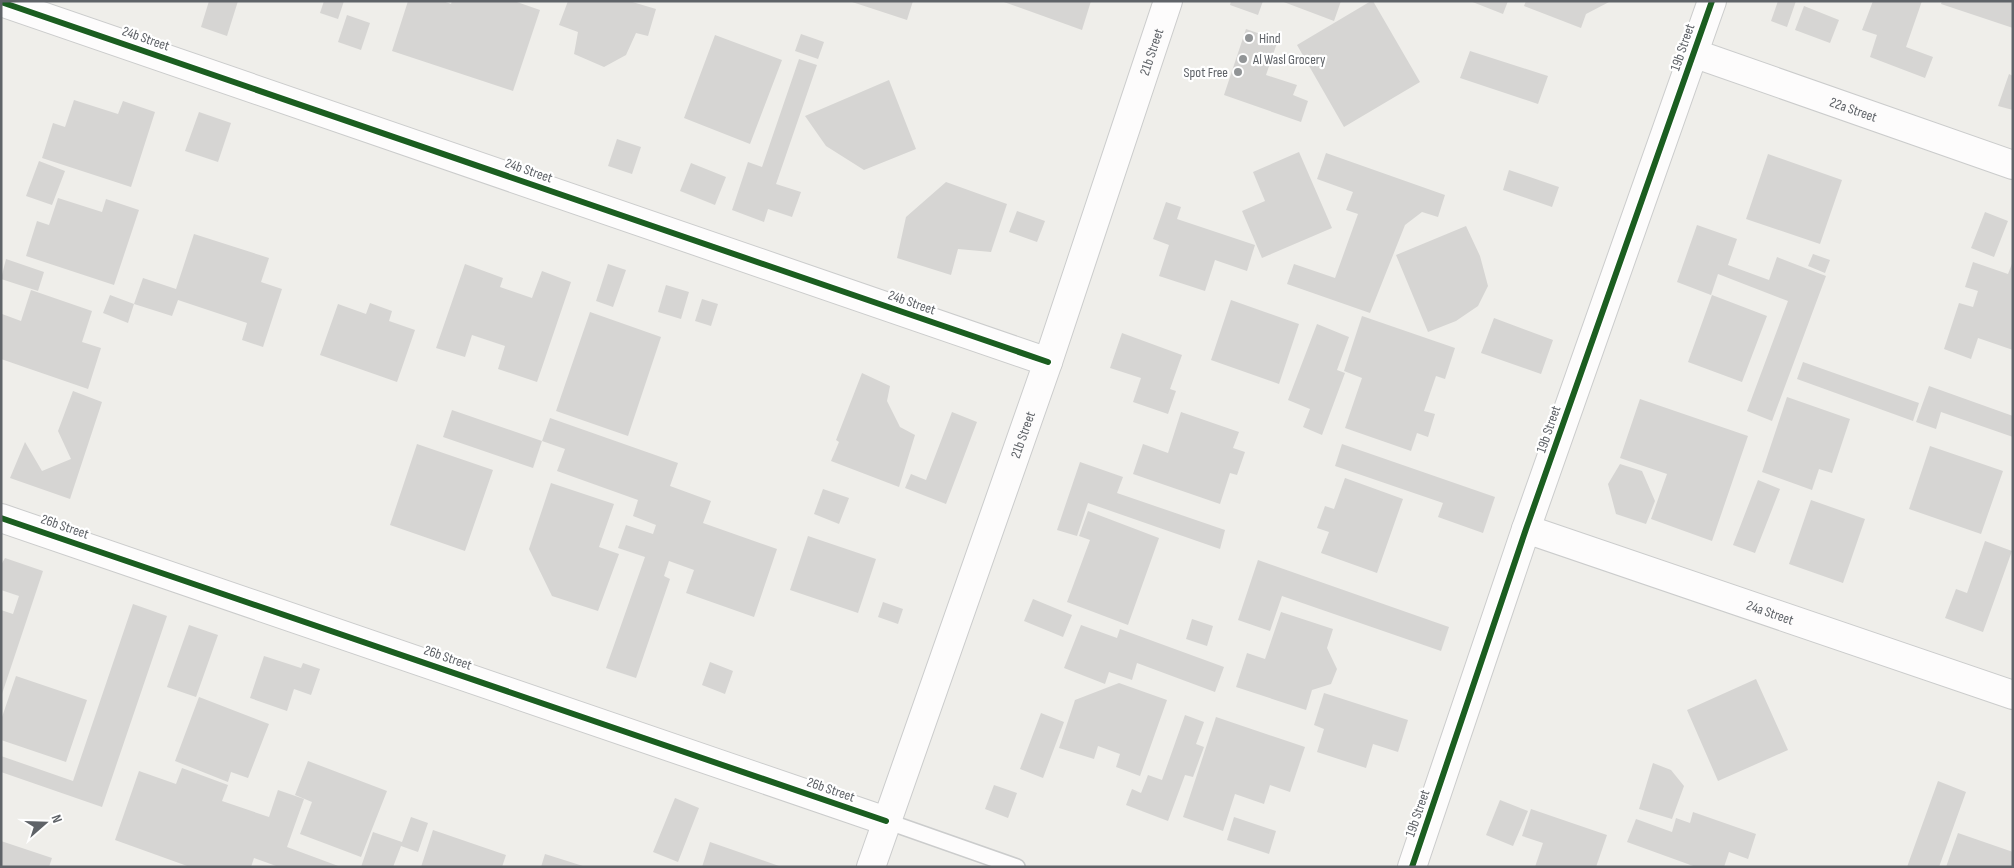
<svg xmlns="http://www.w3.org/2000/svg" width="2014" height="868" viewBox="0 0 2014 868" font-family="'Sofia Sans Condensed',sans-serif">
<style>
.building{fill:#d6d5d3}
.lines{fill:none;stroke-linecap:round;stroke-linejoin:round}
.service-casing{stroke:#cbcccc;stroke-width:18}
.minor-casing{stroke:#cbcccc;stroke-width:30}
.service{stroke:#fdfcfc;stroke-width:15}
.minor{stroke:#fdfcfc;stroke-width:28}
.cycleway-casing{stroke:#fff;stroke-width:9}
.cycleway{stroke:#1b5e20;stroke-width:6}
.poi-dot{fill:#919496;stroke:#fff;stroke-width:2}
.labels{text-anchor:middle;stroke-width:4.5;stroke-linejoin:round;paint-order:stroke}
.street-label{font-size:14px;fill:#5f6368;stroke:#fff}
.poi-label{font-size:14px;fill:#5f6368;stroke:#fff;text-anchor:start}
</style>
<rect width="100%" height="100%" fill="#efeeea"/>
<path class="building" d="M 209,1 L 238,1 L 227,36 L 201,27 Z
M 324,1 L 344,1 L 338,19 L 320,13 Z
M 408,1 L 443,1 L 451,4 L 452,1 L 514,1 L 540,10 L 513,91 L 392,51 Z
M 568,1 L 629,1 L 656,9 L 648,36 L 636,33 L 626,55 L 604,67 L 574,54 L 578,32 L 559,25 Z
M 849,1 L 913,1 L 907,20 Z
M 1001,1 L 1091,1 L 1082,30 Z
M 1231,1 L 1263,1 L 1258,15 L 1230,5 Z
M 1281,1 L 1341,1 L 1334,21 Z
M 1371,1 L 1373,1 L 1420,82 L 1344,127 L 1297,45 Z
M 1470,1 L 1508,1 L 1503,14 Z
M 1526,1 L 1611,1 L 1586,14 L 1581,28 L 1524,6 Z
M 1778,1 L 1796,1 L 1787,27 L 1771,21 Z
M 1873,1 L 1922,1 L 1906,47 L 1933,57 L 1925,78 L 1870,57 L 1877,35 L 1862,30 Z
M 1942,1 L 2013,1 L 2013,28 L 1941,4 Z
M 1804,6 L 1839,20 L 1830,43 L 1795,30 Z
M 347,15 L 370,23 L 361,50 L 338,42 Z
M 1246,29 L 1278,40 L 1266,75 L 1297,85 L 1293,95 L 1308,101 L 1301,122 L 1224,95 Z
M 801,34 L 824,42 L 818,59 L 795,51 Z
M 715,35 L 782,60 L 750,144 L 684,118 Z
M 1470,51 L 1548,76 L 1538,104 L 1460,78 Z
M 799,59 L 817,65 L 776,184 L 801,192 L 792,217 L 768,209 L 764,222 L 732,210 L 748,162 L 762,167 Z
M 2009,74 L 2013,76 L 2013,110 L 1998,106 Z
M 889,80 L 916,149 L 864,170 L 826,146 L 805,116 Z
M 74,100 L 118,114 L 123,101 L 155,112 L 131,187 L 42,158 L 53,123 L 65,127 Z
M 199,112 L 231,123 L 218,162 L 185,151 Z
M 617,139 L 641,147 L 632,174 L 608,166 Z
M 1299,152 L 1332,228 L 1262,258 L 1242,211 L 1265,201 L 1253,172 Z
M 1326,153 L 1445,195 L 1438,217 L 1422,212 L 1405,225 L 1370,313 L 1287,284 L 1294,264 L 1335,278 L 1358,214 L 1346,210 L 1353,192 L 1317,179 Z
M 1768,154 L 1842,180 L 1820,244 L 1746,219 Z
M 39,161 L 65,171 L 52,205 L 26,196 Z
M 691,163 L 726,177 L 715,205 L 680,191 Z
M 1509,170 L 1559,187 L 1552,207 L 1503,190 Z
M 946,182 L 1007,204 L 991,252 L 958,249 L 951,275 L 897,258 L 906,217 Z
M 58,198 L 102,212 L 106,199 L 139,210 L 114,285 L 26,256 L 37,221 L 49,225 Z
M 1166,202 L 1181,207 L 1177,219 L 1255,245 L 1247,271 L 1215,260 L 1205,291 L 1159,276 L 1169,245 L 1153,239 Z
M 1017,211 L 1045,221 L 1037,242 L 1009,232 Z
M 1985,212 L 2008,221 L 1994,257 L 1971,248 Z
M 1697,225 L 1737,239 L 1728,265 L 1769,280 L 1777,257 L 1826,276 L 1772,421 L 1747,411 L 1788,301 L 1718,274 L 1711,295 L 1677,282 Z
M 1466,226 L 1480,256 L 1488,286 L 1478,306 L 1456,321 L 1428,332 L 1396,255 Z
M 194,234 L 269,258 L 261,282 L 282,289 L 263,347 L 242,340 L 247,323 L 178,300 L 172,316 L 134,304 L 143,278 L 176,289 Z
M 1813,254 L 1830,260 L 1825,273 L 1808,266 Z
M 6,259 L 44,272 L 38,291 L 1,279 Z
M 2013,261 L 2013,350 L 1978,338 L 1971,359 L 1944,349 L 1959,303 L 1973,307 L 1978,291 L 1965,287 L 1973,262 L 2008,274 Z
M 465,264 L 503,278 L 500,287 L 532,298 L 542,271 L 571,282 L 537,382 L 498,369 L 505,346 L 472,335 L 465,357 L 436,348 Z
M 608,264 L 626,270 L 613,307 L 596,301 Z
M 666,285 L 689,292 L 681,319 L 658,312 Z
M 31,290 L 92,311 L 82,342 L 101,348 L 88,389 L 1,359 L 2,314 L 21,321 Z
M 110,295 L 134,304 L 128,323 L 103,313 Z
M 1712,295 L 1767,316 L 1742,382 L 1688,362 Z
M 702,299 L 718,304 L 711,326 L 695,321 Z
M 1231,300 L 1299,324 L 1279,384 L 1211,360 Z
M 370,303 L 392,311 L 389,321 L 415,330 L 397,382 L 320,355 L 338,304 L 366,314 Z
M 590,312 L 661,337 L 628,436 L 556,411 Z
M 1362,316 L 1455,348 L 1445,379 L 1436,376 L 1424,411 L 1435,414 L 1428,437 L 1417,433 L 1411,451 L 1345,428 L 1362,378 L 1344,371 Z
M 1494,318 L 1553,340 L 1541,374 L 1481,353 Z
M 1317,324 L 1349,337 L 1337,370 L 1345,373 L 1322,435 L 1303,427 L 1310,409 L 1288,400 Z
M 1122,333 L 1182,355 L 1170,389 L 1176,391 L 1168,414 L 1133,402 L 1141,378 L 1110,368 Z
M 1803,362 L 1919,403 L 1913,421 L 1797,379 Z
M 862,373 L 890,386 L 887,401 L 900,427 L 915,435 L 899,487 L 831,461 L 839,442 L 836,440 Z
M 1929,386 L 2013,416 L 2013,437 L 1941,412 L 1936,429 L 1916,422 Z
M 73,391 L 102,402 L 70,499 L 10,478 L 25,442 L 42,471 L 71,459 L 58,431 Z
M 1787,397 L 1850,419 L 1832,473 L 1819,469 L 1812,490 L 1762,472 Z
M 1640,399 L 1748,436 L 1712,541 L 1651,519 L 1667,474 L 1620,458 Z
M 452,410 L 542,441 L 533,468 L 443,437 Z
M 952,412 L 977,422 L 946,504 L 905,488 L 911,474 L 926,480 Z
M 1181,412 L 1239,432 L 1233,448 L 1245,452 L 1237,475 L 1230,473 L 1220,504 L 1133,474 L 1143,444 L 1168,453 Z
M 550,418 L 678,463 L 670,486 L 711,501 L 703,523 L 777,549 L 754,617 L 686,593 L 694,570 L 669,561 L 664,576 L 670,579 L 636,678 L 606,668 L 645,557 L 618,548 L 626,525 L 653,534 L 656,525 L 633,516 L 638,500 L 557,471 L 565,449 L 542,441 Z
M 417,444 L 493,470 L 465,551 L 390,525 Z
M 1342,444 L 1495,497 L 1483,533 L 1438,517 L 1443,503 L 1335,466 Z
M 1930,446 L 2003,471 L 1981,534 L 1909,509 Z
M 1080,462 L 1123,477 L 1117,493 L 1225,530 L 1220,549 L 1088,503 L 1077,536 L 1057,530 Z
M 1620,464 L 1642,471 L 1655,501 L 1646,524 L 1616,514 L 1608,484 Z
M 1345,478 L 1403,499 L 1377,573 L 1321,553 L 1329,532 L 1317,528 L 1325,506 L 1334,509 Z
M 1758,480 L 1780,489 L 1755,553 L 1733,545 Z
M 551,483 L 614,504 L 599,547 L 619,554 L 598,611 L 552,596 L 529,549 Z
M 823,489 L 849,498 L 839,524 L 814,514 Z
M 1811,500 L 1865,519 L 1843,583 L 1789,564 Z
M 1088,511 L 1159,538 L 1128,625 L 1067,602 L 1090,540 L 1079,536 Z
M 808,536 L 876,559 L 858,613 L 790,590 Z
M 1985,541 L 2012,551 L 1983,632 L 1945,618 L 1956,589 L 1967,593 Z
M 5,558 L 43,571 L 2,694 L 1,610 L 13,614 L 19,596 L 1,590 L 1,565 Z
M 1258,560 L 1449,627 L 1441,651 L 1282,596 L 1270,631 L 1238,620 Z
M 1033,599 L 1072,615 L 1063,637 L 1024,621 Z
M 883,602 L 903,609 L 898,624 L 878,617 Z
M 133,604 L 167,616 L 102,807 L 1,772 L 1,756 L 73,781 Z
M 1281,612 L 1333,629 L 1327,648 L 1337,669 L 1331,684 L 1312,690 L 1306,710 L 1236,687 L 1247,653 L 1265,659 Z
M 1192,619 L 1213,626 L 1207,646 L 1186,639 Z
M 189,625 L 218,635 L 196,697 L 167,687 Z
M 1081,625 L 1117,638 L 1120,629 L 1224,667 L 1215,692 L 1137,663 L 1132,680 L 1109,672 L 1105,684 L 1064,668 Z
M 264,656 L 301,668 L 303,663 L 320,669 L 311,695 L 294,689 L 287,711 L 250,698 Z
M 710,662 L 733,671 L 725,694 L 702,685 Z
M 16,676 L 87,700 L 66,762 L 1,740 L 1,720 Z
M 1756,679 L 1788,750 L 1718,781 L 1687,710 Z
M 1119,683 L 1167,700 L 1140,776 L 1116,767 L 1120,754 L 1098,746 L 1094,759 L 1059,748 L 1075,700 Z
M 1324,693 L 1408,720 L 1398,752 L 1373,744 L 1366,768 L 1317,752 L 1324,729 L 1314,725 Z
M 199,697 L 269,724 L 248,778 L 231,772 L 228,782 L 175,761 Z
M 1041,713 L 1064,722 L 1043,778 L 1020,769 Z
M 1185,715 L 1204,722 L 1196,744 L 1204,747 L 1193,777 L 1185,775 L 1168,821 L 1126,805 L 1132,789 L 1141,793 L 1148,775 L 1162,780 Z
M 1216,717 L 1305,747 L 1290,792 L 1270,785 L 1264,804 L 1235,794 L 1223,831 L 1183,817 Z
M 308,761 L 387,791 L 361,857 L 300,834 L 312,802 L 295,795 Z
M 1653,763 L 1671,770 L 1684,786 L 1672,819 L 1639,809 Z
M 182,768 L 228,785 L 222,801 L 269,817 L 278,790 L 304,799 L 287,847 L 341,867 L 279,867 L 254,858 L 251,867 L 190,867 L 115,840 L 139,771 L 176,784 Z
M 1938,781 L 1966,792 L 1939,867 L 1907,867 Z
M 994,785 L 1017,793 L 1008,818 L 985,809 Z
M 675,798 L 699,808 L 678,862 L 653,852 Z
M 1500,800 L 1528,811 L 1513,846 L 1486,835 Z
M 1531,809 L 1607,835 L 1596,867 L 1535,867 L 1543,843 L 1522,836 Z
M 1693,812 L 1756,834 L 1748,859 L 1729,852 L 1724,867 L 1696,867 L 1627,842 L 1636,819 L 1672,832 L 1676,818 L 1690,823 Z
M 411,817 L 428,823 L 418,852 L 401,846 L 393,867 L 361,867 L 373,832 L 402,842 Z
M 1234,817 L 1276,831 L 1269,854 L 1227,840 Z
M 433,830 L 506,855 L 502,867 L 421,867 Z
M 1958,833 L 2013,852 L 2012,867 L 1946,867 Z
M 1,841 L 52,858 L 49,867 L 1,867 Z
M 710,842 L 779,866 L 779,867 L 702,867 Z
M 545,854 L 583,866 L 583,867 L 541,867 Z"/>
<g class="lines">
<defs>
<path id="service" d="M 886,821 L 1017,867"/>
<g id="minor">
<path d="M 1,2 L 1048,362"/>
<path id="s1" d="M 1693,53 L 2013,165"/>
<path d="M 1,518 L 886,821"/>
<path id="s2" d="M 1526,529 L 2013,695"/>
<path id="s3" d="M 871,867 L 1048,362 L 1168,1"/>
<path d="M 1412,867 L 1526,529 L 1712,1"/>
</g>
</defs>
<use href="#service" class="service-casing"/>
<use href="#minor" class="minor-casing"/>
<use href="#service" class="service"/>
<use href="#minor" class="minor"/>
<defs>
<path id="cycleway" d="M 1,2 L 1048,362
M 1,518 L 886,821
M 1412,867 L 1526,529 L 1712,1"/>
</defs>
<use href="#cycleway" class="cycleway-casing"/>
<use href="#cycleway" class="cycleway"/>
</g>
<g class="poi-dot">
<circle cx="1249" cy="38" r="5"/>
<circle cx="1243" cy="59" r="5"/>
<circle cx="1238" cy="72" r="5"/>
</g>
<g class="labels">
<g class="street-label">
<text transform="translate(146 38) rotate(19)" y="5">24b Street</text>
<text transform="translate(1682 47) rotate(-71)" y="5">19b Street</text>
<text dy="5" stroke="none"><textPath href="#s3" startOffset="862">21b Street</textPath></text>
<text dy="5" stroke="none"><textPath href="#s1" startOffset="170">22a Street</textPath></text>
<text transform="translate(529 170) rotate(19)" y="5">24b Street</text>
<text transform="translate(912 302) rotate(19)" y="5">24b Street</text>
<text transform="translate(1548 429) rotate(-71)" y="5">19b Street</text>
<text dy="5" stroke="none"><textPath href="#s3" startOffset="458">21b Street</textPath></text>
<text transform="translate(65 526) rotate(19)" y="5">26b Street</text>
<text dy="5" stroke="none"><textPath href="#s2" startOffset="258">24a Street</textPath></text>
<text transform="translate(448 657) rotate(19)" y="5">26b Street</text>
<text transform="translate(831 789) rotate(19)" y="5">26b Street</text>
<text transform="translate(1417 813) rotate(-71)" y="5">19b Street</text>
</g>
<g class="poi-label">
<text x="1259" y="43">Hind</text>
<text x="1253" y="64">Al Wasl Grocery</text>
<text x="1228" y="77" text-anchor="end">Spot Free</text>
</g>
</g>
<rect width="2014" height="868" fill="none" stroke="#5f6368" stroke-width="5"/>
<g transform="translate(45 823) rotate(70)" stroke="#ffffff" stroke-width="4" paint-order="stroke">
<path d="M0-4L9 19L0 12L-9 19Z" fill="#5f6368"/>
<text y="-8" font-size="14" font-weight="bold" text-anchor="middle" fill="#5f6368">N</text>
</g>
</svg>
